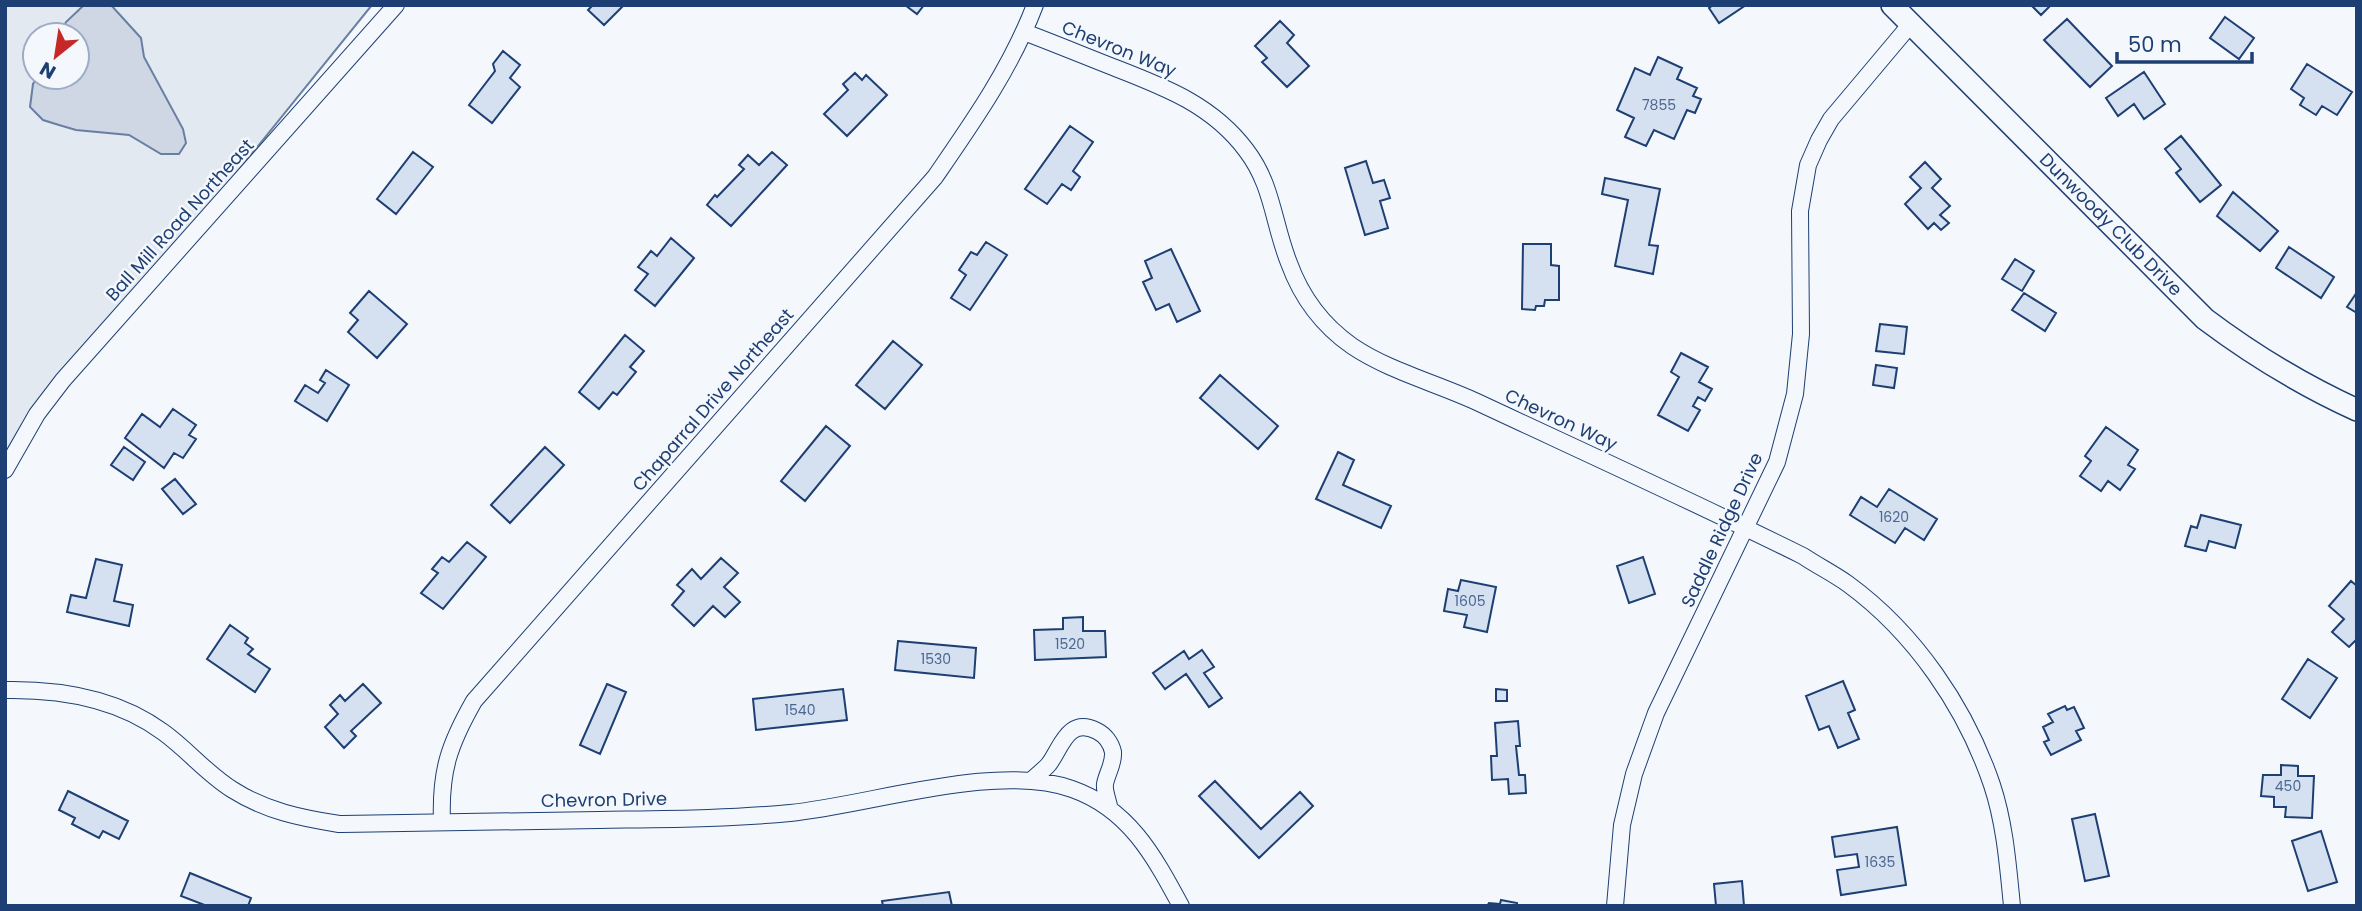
<svg xmlns="http://www.w3.org/2000/svg" width="2362" height="911" viewBox="0 0 2362 911" font-family="Poppins,sans-serif">
<style>
.green{fill:#e3e9f0;stroke:#687fa3;stroke-width:2;fill-rule:evenodd}
.water{fill:#cfd7e4;stroke:#687fa3;stroke-width:2}
.building{fill:#d5e0f0;stroke:#1d3f73;stroke-width:2}
.lines{fill:none;stroke-linecap:round;stroke-linejoin:round}
.minor-casing{stroke:#1d3f73;stroke-width:18}
.tertiary-casing{stroke:#1d3f73;stroke-width:24}
.minor{stroke:#f4f7fb;stroke-width:16}
.tertiary{stroke:#f4f7fb;stroke-width:21}
.labels{text-anchor:middle;stroke-width:5;stroke-linejoin:round;paint-order:stroke}
.number-label{font-size:14px;fill:#4b6792}
.street-label{font-size:18px;fill:#1d3f73;stroke:#f4f7fb}
</style>
<rect width="100%" height="100%" fill="#f4f7fb"/>
<path class="green" d="M 5,5 L 372,5 L 5,459 ZM 35,35 L 77,35 L 77,77 L 35,77 Z"/>
<path class="water" d="M 84,5 L 111,5 L 141,38 L 144,57 L 183,129 L 186,143 L 179,154 L 161,154 L 129,135 L 76,130 L 59,125 L 43,120 L 30,107 L 33,84 L 38,77 L 77,77 L 77,35 L 59,35 L 66,22 Z"/>
<path class="building" d="M 593,5 L 624,5 L 604,25 L 588,10 Z
M 905,5 L 924,5 L 917,14 Z
M 1713,5 L 1746,5 L 1719,23 L 1709,8 Z
M 2031,5 L 2051,5 L 2041,15 Z
M 2225,17 L 2254,38 L 2239,59 L 2210,38 Z
M 2067,19 L 2112,66 L 2090,87 L 2044,40 Z
M 1280,21 L 1294,35 L 1287,43 L 1309,66 L 1287,87 L 1262,62 L 1267,58 L 1255,46 Z
M 503,51 L 520,65 L 510,78 L 520,87 L 492,123 L 469,105 L 495,71 L 493,64 Z
M 1658,57 L 1682,68 L 1677,79 L 1697,88 L 1693,96 L 1701,99 L 1695,113 L 1687,110 L 1674,139 L 1654,130 L 1646,146 L 1625,137 L 1634,118 L 1617,110 L 1635,68 L 1650,75 Z
M 2307,64 L 2352,92 L 2337,115 L 2322,106 L 2316,115 L 2300,105 L 2304,98 L 2291,89 Z
M 2144,72 L 2165,104 L 2144,119 L 2134,104 L 2118,116 L 2106,98 Z
M 855,73 L 862,80 L 866,75 L 887,95 L 847,136 L 824,114 L 848,90 L 843,84 Z
M 1070,126 L 1093,142 L 1073,171 L 1080,177 L 1071,190 L 1062,184 L 1047,204 L 1025,189 Z
M 2181,136 L 2221,185 L 2200,202 L 2176,173 L 2181,169 L 2165,149 Z
M 413,152 L 433,167 L 396,214 L 377,199 Z
M 772,152 L 787,165 L 731,226 L 707,205 L 715,195 L 717,197 L 744,169 L 739,165 L 748,155 L 759,165 Z
M 1366,161 L 1373,183 L 1384,180 L 1390,198 L 1380,201 L 1388,228 L 1365,235 L 1345,168 Z
M 1925,162 L 1941,179 L 1932,188 L 1950,206 L 1940,215 L 1949,223 L 1941,230 L 1934,223 L 1928,229 L 1905,204 L 1921,188 L 1910,177 Z
M 1605,178 L 1660,189 L 1649,245 L 1658,246 L 1653,274 L 1615,266 L 1628,200 L 1602,194 Z
M 2233,192 L 2278,231 L 2260,251 L 2217,216 Z
M 671,238 L 694,258 L 655,306 L 635,290 L 648,274 L 638,267 L 651,251 L 657,256 Z
M 986,242 L 1007,255 L 970,310 L 951,298 L 966,275 L 959,270 L 971,252 L 977,255 Z
M 1523,244 L 1551,244 L 1551,265 L 1559,266 L 1559,300 L 1545,300 L 1544,306 L 1536,306 L 1535,310 L 1522,309 Z
M 2289,247 L 2334,277 L 2321,298 L 2276,268 Z
M 1171,249 L 1200,311 L 1177,322 L 1169,304 L 1156,310 L 1143,282 L 1152,278 L 1145,261 Z
M 2015,259 L 2034,271 L 2022,291 L 2002,279 Z
M 369,291 L 407,324 L 377,358 L 348,332 L 358,320 L 350,313 Z
M 2357,292 L 2357,313 L 2347,307 Z
M 2024,293 L 2056,313 L 2045,331 L 2012,310 Z
M 1880,324 L 1907,327 L 1904,354 L 1876,351 Z
M 625,335 L 644,351 L 630,367 L 636,372 L 617,395 L 613,392 L 599,409 L 579,392 Z
M 893,341 L 922,365 L 885,409 L 856,385 Z
M 1681,353 L 1708,367 L 1699,382 L 1712,389 L 1705,401 L 1698,397 L 1693,406 L 1700,410 L 1688,431 L 1658,415 L 1679,377 L 1671,372 Z
M 1876,365 L 1897,368 L 1894,388 L 1873,385 Z
M 326,370 L 349,385 L 327,421 L 295,401 L 305,385 L 318,393 L 325,383 L 320,380 Z
M 1220,375 L 1278,426 L 1258,449 L 1200,398 Z
M 173,409 L 196,425 L 189,435 L 196,439 L 183,458 L 174,453 L 164,468 L 125,438 L 142,414 L 160,427 Z
M 826,426 L 850,446 L 805,501 L 781,481 Z
M 2106,427 L 2138,450 L 2128,465 L 2135,469 L 2120,490 L 2108,481 L 2101,491 L 2080,476 L 2091,461 L 2085,456 Z
M 124,447 L 145,462 L 133,480 L 111,465 Z
M 545,447 L 564,465 L 510,523 L 491,505 Z
M 1338,452 L 1354,460 L 1343,485 L 1391,506 L 1381,528 L 1316,499 Z
M 175,479 L 196,504 L 183,514 L 162,489 Z
M 1889,489 L 1937,519 L 1924,540 L 1905,528 L 1895,543 L 1850,515 L 1861,497 L 1877,507 Z
M 2201,515 L 2241,525 L 2235,548 L 2209,541 L 2206,551 L 2185,546 L 2191,526 L 2197,528 Z
M 467,542 L 486,557 L 443,609 L 421,593 L 438,573 L 432,569 L 442,557 L 449,562 Z
M 1643,557 L 1655,594 L 1629,603 L 1617,566 Z
M 721,558 L 738,573 L 724,587 L 740,602 L 725,617 L 713,606 L 694,626 L 672,605 L 684,591 L 677,585 L 692,569 L 701,579 Z
M 96,559 L 122,565 L 114,601 L 133,605 L 129,626 L 67,612 L 71,595 L 86,598 Z
M 1461,580 L 1496,587 L 1487,632 L 1464,627 L 1467,615 L 1444,611 L 1448,589 L 1458,591 Z
M 2351,581 L 2357,586 L 2357,639 L 2349,647 L 2332,632 L 2344,619 L 2329,606 Z
M 1083,617 L 1083,631 L 1105,631 L 1106,657 L 1035,660 L 1034,630 L 1063,629 L 1063,618 Z
M 230,625 L 248,638 L 245,643 L 253,649 L 248,654 L 270,669 L 255,692 L 207,659 Z
M 898,641 L 976,648 L 974,678 L 895,670 Z
M 1202,650 L 1214,667 L 1204,673 L 1222,698 L 1209,707 L 1186,674 L 1165,689 L 1153,673 L 1184,651 L 1189,659 Z
M 2308,659 L 2337,678 L 2310,718 L 2282,699 Z
M 1843,681 L 1855,710 L 1848,713 L 1859,739 L 1838,748 L 1829,726 L 1819,730 L 1806,696 Z
M 363,684 L 381,703 L 351,731 L 356,736 L 344,748 L 325,727 L 338,714 L 330,705 L 340,695 L 345,701 Z
M 607,684 L 626,692 L 600,754 L 580,745 Z
M 843,689 L 847,720 L 756,730 L 753,699 Z
M 1496,689 L 1507,690 L 1507,701 L 1496,701 Z
M 2065,706 L 2067,710 L 2074,707 L 2084,728 L 2076,731 L 2081,740 L 2051,755 L 2044,742 L 2049,740 L 2043,727 L 2053,722 L 2048,714 Z
M 1518,721 L 1520,746 L 1516,746 L 1519,775 L 1525,775 L 1526,793 L 1509,794 L 1508,779 L 1492,780 L 1491,756 L 1497,756 L 1495,723 Z
M 2281,765 L 2298,766 L 2298,776 L 2314,776 L 2312,818 L 2285,817 L 2286,807 L 2274,807 L 2274,797 L 2261,796 L 2263,775 L 2281,775 Z
M 1215,781 L 1261,829 L 1300,792 L 1313,806 L 1259,858 L 1199,796 Z
M 68,791 L 128,821 L 119,839 L 103,831 L 99,838 L 72,824 L 75,818 L 59,810 Z
M 2095,814 L 2109,876 L 2085,881 L 2072,819 Z
M 1897,827 L 1906,885 L 1841,895 L 1837,870 L 1859,867 L 1857,854 L 1835,857 L 1832,837 Z
M 2321,831 L 2337,882 L 2308,891 L 2292,841 Z
M 190,873 L 251,898 L 248,906 L 207,906 L 181,896 Z
M 1742,881 L 1744,906 L 1716,906 L 1714,884 Z
M 949,892 L 952,906 L 883,906 L 882,901 Z
M 1501,900 L 1517,903 L 1517,906 L 1487,906 L 1489,903 L 1500,904 Z"/>
<g class="lines">
<defs>
<path id="minor" d="M 1024,32 C 1056,44 1087,57 1118,69 C 1167,88 1213,106 1246,150 C 1273,185 1273,223 1289,263 C 1301,296 1322,325 1352,346 C 1389,371 1436,383 1477,402 C 1586,453 1696,503 1803,556 C 1818,566 1834,574 1848,584 C 1915,633 1966,708 1992,785 C 2005,824 2008,866 2012,906
M 5,470 L 37,414 L 63,380 L 396,5
M 5,690 C 61,689 117,698 163,732 C 188,750 207,774 233,790 C 266,811 301,818 339,824 C 426,823 513,821 599,820 C 663,819 727,819 790,813 C 871,805 996,762 1072,789 C 1129,809 1154,856 1181,906
M 1033,779 C 1038,774 1045,769 1049,764 C 1061,748 1068,716 1097,731 C 1105,735 1111,743 1113,752 C 1114,764 1107,773 1105,784 C 1104,791 1108,800 1109,806
M 442,822 C 440,771 449,745 474,701 L 935,177 C 973,122 1011,68 1035,5
M 1615,906 L 1622,825 L 1634,774 L 1656,713 L 1777,462 L 1795,394 L 1801,334 L 1800,211 L 1808,165 L 1819,140 L 1831,119 L 1910,25"/>
<g id="tertiary">
<path id="s1" d="M 1892,5 L 2205,319 C 2253,355 2302,385 2357,410"/>
</g>
</defs>
<use href="#minor" class="minor-casing"/>
<use href="#tertiary" class="tertiary-casing"/>
<use href="#minor" class="minor"/>
<use href="#tertiary" class="tertiary"/>
</g>
<g class="labels">
<g class="number-label">
<text x="1659" y="110">7855</text>
<text x="1894" y="522">1620</text>
<text x="1470" y="606">1605</text>
<text x="1070" y="649">1520</text>
<text x="936" y="664">1530</text>
<text x="800" y="715">1540</text>
<text x="2288" y="791">450</text>
<text x="1880" y="867">1635</text>
</g>
<g class="street-label">
<text transform="translate(1119 49) rotate(22)" y="6">Chevron Way</text>
<text transform="translate(180 220) rotate(-48)" y="6">Ball Mill Road Northeast</text>
<text dy="6" stroke="none"><textPath href="#s1" startOffset="310">Dunwoody Club Drive</textPath></text>
<text transform="translate(713 400) rotate(-49)" y="6">Chaparral Drive Northeast</text>
<text transform="translate(1561 420) rotate(25)" y="6">Chevron Way</text>
<text transform="translate(1722 530) rotate(-65)" y="6">Saddle Ridge Drive</text>
<text transform="translate(604 800) rotate(-1)" y="6">Chevron Drive</text>
</g>
</g>
<rect width="2362" height="911" fill="none" stroke="#1d3f73" stroke-width="14"/>
<g transform="translate(56 56) rotate(210)"><circle r="33" fill="#f4f7fb" stroke="#9eadc5" stroke-width="2"/>
<path d="M0-5L12 26L0 18L-12 26Z" fill="#c62828"/>
<text y="-10" font-size="19" font-weight="bold" text-anchor="middle" fill="#1d3f73">N</text>
</g>
<path d="M2117 52v10h135v-10" fill="none" stroke="#1d3f73" stroke-width="3.5"/>
<text x="2128" y="52" font-size="21" fill="#1d3f73" stroke="#f4f7fb" stroke-width="5" paint-order="stroke">50 m</text>
</svg>
